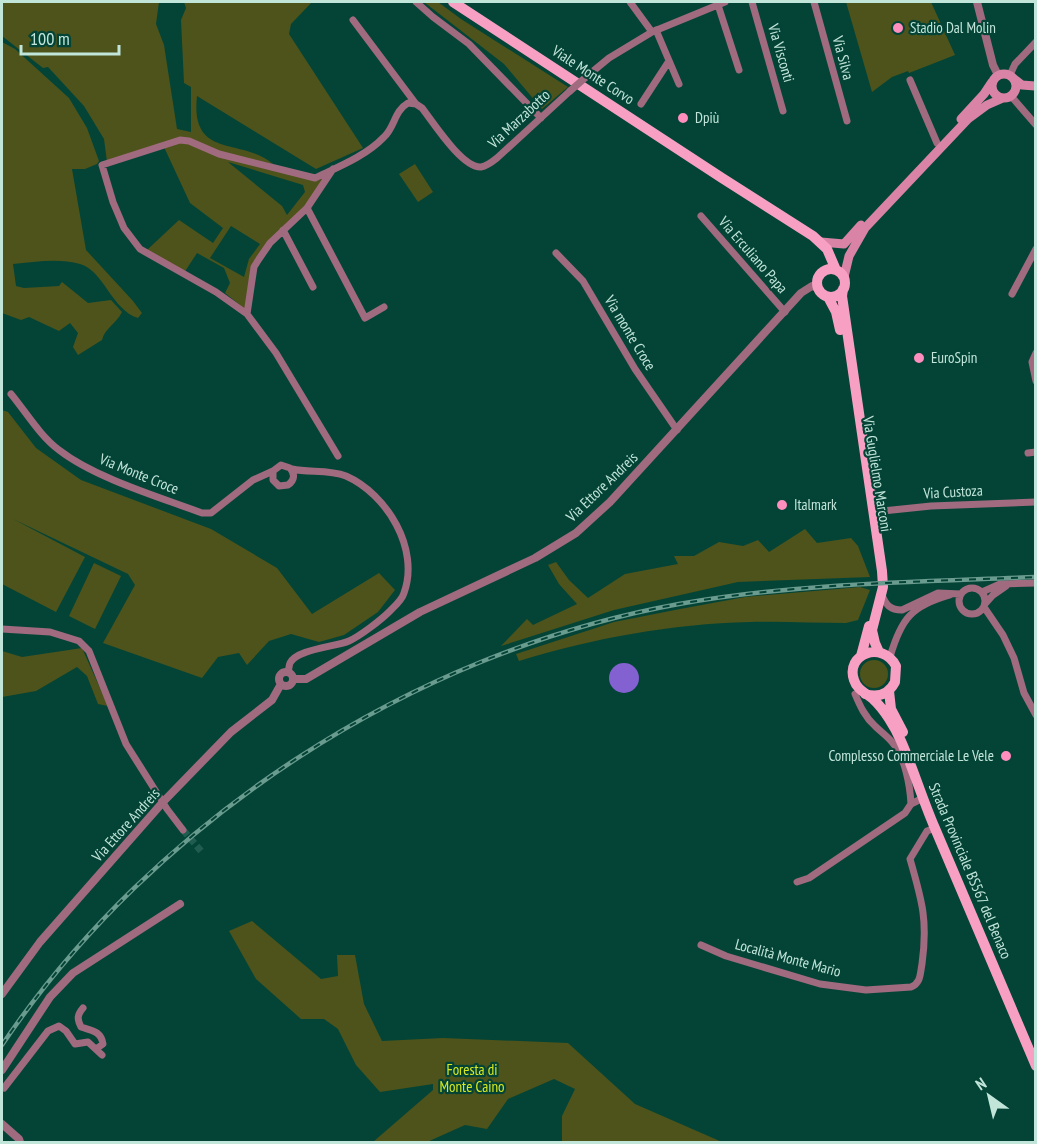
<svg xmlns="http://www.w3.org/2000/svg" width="1037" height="1144" viewBox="0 0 1037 1144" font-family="'PT Sans Narrow',sans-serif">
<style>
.green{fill:#4d531a;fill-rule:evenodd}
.water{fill:#8361d1}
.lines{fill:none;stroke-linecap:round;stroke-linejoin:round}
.minor-tunnel{stroke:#205c4f;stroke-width:7;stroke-dasharray:7 3.5;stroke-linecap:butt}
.minor{stroke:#a06a7f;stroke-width:7}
.tertiary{stroke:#a06a7f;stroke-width:8}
.secondary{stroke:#d983a6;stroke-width:9}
.primary{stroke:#f8a0c3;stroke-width:10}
.rail-casing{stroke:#6a9b8f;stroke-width:4.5}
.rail{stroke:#044437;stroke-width:2;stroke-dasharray:7;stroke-linecap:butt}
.minor-bridge{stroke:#a06a7f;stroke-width:7}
.poi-dot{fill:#fe8ebd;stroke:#044437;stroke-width:2}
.labels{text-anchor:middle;stroke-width:4.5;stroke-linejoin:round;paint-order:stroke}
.poi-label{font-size:15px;fill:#c2e5da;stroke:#044437;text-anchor:start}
.street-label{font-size:15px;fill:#c2e5da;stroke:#044437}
.park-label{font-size:15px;fill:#d9e91f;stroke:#044437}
</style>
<rect width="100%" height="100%" fill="#044437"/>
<path class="green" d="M 2,2 L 159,2 L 156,24 L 164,45 L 177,129 L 191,132 L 191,87 L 184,83 L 181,20 L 186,8 L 184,2 L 212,3 L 312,2 L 291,24 L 289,34 L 363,148 L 316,169 L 197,96 C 190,160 241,137 273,164 L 264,162 L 262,164 L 213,150 L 184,137 L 107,162 L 104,139 L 84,106 L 48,67 L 43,68 L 2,36 Z
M 424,2 L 438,2 L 461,19 L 568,87 L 542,109 L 504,64 Z
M 846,2 L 931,2 L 955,55 L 909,73 L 908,71 L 892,77 L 872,92 Z
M 2,42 L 15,49 L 69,98 L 87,128 L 99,161 L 97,164 L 85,169 L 72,169 L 86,250 L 133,301 L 142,313 L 138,318 C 112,310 103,270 80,264 C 59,258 34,262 13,264 L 16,286 L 24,288 L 59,286 L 62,282 L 88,303 L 111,300 L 122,312 C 116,324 105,328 102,340 L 78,355 L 73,347 L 78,333 L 70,323 L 59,331 L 29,317 L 21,320 L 2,313 Z
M 181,141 L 317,181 L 328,175 L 311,199 L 253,264 L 245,309 L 225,293 L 230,283 L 224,268 L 197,253 L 184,273 L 147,250 L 179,220 L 213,243 L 223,228 L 190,203 L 164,147 ZM 228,162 L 303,185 L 305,192 L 287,215 L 282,206 ZM 231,226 L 260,244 L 249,259 L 244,277 L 210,258 Z
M 415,164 L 433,192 L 418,202 L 399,174 Z
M 2,410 L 8,412 L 36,448 L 81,480 L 211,529 L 277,568 L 312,614 L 379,573 L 395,590 L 378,612 L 344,635 L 319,642 L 291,634 L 269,641 L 247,665 L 239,653 L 218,657 L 202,678 L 103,643 L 135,585 L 128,574 L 13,519 L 85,557 L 56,612 L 2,584 Z
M 805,529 L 817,543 L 851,538 L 858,546 L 870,577 L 738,582 L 614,610 L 501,646 L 527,619 L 533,625 L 577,604 L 559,584 L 548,565 L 556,562 L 569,580 L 588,598 L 625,574 L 678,564 L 674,556 L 694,556 L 719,542 L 743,546 L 758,540 L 769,552 Z
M 94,563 L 121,576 L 95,629 L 69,616 Z
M 860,587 L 870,590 L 858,620 L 846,623 C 814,623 782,621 750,622 C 671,624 594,638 519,661 L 516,654 L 614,622 L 680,609 L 745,597 Z
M 82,648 L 108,706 L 98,704 L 87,676 L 77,667 L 36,691 L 2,697 L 2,651 L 22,657 Z
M860 674a14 14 0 1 1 28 0a14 14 0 1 1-28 0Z
M 252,921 L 321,979 L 338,976 L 337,955 L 355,955 L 364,1004 L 382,1041 L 443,1038 L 568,1043 L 635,1104 L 722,1142 L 566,1142 L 562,1141 L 562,1116 L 575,1089 L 554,1079 L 508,1099 L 487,1129 L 465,1125 L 427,1142 L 373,1142 L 433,1090 L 433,1084 L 380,1092 L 356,1065 L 338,1029 L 324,1019 L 301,1019 L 256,979 L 229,931 Z"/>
<path class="water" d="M609 678a15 15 0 1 1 30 0a15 15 0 1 1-30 0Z"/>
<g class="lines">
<path class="minor-tunnel" d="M 183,830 L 201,851"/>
<path class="minor" d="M 416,2 L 433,17 L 469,44 L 541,118
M 630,2 L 652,32
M 752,2 L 783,111
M 814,2 L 847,121
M 718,5 L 739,70
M 353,20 L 416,104
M 656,30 L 679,84
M 1010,75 L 1015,64 L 1036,42
M 586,77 L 609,58 L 652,32 L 725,2
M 910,80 L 937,143
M 1011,96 L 1036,125
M 641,104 L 669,61
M 333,169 L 307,208 L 270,243 L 259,259 L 254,267 L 247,314 L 276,353 L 338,456
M 307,208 L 365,318 L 384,307
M 701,216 L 785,312
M 283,230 L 313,287
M 556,253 L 583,281 L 635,369 L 677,430
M 1012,294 L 1036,249
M 247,314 L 216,292 L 140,249 L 124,228 L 113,202 L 102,165 L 180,140 L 189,141 L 219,154 L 315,178 C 338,167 366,156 384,137 C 395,127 394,111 408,103 L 416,104 L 422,108 C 433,122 462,168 481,167 C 487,166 492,162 497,158 L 570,91
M 1036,353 L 1032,362 L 1036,381
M 11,394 C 26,412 40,436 59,450 C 95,478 159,497 202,513 L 211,513 L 253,480 L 273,471 L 281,465 L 290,468 C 295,474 295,480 288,485 L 279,486 L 273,480 L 273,471
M 1028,453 L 1036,452
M 873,512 L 931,506 L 1036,502
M959 601a13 13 0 1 1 26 0a13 13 0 1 1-26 0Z
M 982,592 L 1000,584 L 1036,583
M 882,595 C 886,605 890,610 902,610 L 938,593 L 961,594
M 985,604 L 993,595 L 1006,586
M 984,607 L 1003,635 L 1014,658 L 1024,693 L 1036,715
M 2,629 L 50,632 L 79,641 L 89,651 L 126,744 L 167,809 L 183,830
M 890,657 C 901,619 911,606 950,595
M 288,672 C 289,669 289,665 290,663 C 297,649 335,647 349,641 C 360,636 381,620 390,611 C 395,606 402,600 404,593 C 420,549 387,494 346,476 C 328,469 309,473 292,469
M 855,694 C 860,706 865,717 875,726 C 880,731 887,736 892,742 C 905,757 910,785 911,804
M 797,882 L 809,878 L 905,813 L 911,804 L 923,798
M 701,945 L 726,956 L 820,984 L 866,990 L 911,987 C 921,983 920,974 922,964 C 928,920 922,901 910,859 L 927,831 L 935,828
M 83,1008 C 77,1015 77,1019 81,1027 C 92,1031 101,1031 103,1044 L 96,1049
M 4,1088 L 48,1031 L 59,1026 L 66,1031 L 75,1044 L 88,1042 L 102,1055"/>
<path class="tertiary" d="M 977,2 L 993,65 L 998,75
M279 679a7 7 0 1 1 14 0a7 7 0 1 1-14 0Z
M 294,679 L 306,679 L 420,612 L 535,558 L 576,533 L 610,502 L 801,293 L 812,286 L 817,287
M 2,994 L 40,942 L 163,802 L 231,732 L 272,700 L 281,684
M 2,1070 L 50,997 L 73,973 L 180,904
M 2,1124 L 19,1139 L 20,1142"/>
<path class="secondary" d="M992 86a12 12 0 1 1 24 0a12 12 0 1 1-24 0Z
M 1013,78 L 1022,85 L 1035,86
M 961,119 L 984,94 L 992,82
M 821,242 L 844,244 L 861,225
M 844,277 L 849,256 L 865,228 L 968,119 L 987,105 L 1003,98"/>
<path class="primary" d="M 453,2 L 722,178 L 813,236 L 827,249 L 836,270
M817 283a14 14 0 1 1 28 0a14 14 0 1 1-28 0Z
M 843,289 L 842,296 L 882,571 L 883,587 L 872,630 L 875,643 L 879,652
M 828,297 L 836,312 L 840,330
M 861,656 L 869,626
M 889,691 L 891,709 L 903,732
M 865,694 C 878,698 889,694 895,682 L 896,666 C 882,640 845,654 854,680 C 857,690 866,693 873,699 C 884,709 895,727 901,741 C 913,768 922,798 934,826 C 968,906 1002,986 1036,1066"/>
<defs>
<path id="rail" d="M 2,1045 C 154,820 412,652 679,604 C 797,583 916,582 1036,577"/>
</defs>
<use href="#rail" class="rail-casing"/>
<use href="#rail" class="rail"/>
<path class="minor-bridge" d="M 570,91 L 586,77"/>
</g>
<g class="poi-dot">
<circle cx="898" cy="28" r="6"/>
<circle cx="683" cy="118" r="6"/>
<circle cx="919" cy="358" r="6"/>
<circle cx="782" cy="505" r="6"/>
<circle cx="1006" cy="756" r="6"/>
</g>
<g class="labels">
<g class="poi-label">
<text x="910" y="33">Stadio Dal Molin</text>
<text x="695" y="123">Dpiù</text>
<text x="931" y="363">EuroSpin</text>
<text x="794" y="510">Italmark</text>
<text x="994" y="761" text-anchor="end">Complesso Commerciale Le Vele</text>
</g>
<g class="street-label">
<text transform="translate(781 53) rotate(74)" y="5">Via Visconti</text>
<text transform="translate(843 58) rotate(75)" y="5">Via Silva</text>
<text transform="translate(593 75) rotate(33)" y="5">Viale Monte Corvo</text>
<text transform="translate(519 119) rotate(-43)" y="5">Via Marzabotto</text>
<text transform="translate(753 255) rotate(49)" y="5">Via Erculiano Papa</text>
<text transform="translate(630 333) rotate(59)" y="5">Via monte Croce</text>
<text transform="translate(139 474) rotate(22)" y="5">Via Monte Croce</text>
<text transform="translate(877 474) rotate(81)" y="5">Via Guglielmo Marconi</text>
<text transform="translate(602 487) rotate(-44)" y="5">Via Ettore Andreis</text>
<text transform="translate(953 492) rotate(-3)" y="5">Via Custoza</text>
<text transform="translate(126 825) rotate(-48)" y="5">Via Ettore Andreis</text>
<text transform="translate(970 871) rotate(67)" y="5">Strada Provinciale BS567 del Benaco</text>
<text transform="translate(788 958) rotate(15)" y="5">Località Monte Mario</text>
</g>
<g class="park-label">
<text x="472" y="1075">Foresta di<tspan x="472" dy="17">Monte Caino</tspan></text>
</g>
</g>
<rect width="1037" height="1144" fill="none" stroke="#c2e5da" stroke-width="6"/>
<g transform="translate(989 1096) rotate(326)" stroke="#044437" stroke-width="4.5" paint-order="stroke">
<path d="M0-4.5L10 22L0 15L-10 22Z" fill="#c2e5da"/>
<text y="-9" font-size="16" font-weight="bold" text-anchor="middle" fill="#c2e5da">N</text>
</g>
<path d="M21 45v9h98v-9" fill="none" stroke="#c2e5da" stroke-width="3"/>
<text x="30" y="45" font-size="18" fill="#c2e5da" stroke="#044437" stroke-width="4.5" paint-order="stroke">100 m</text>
</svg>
